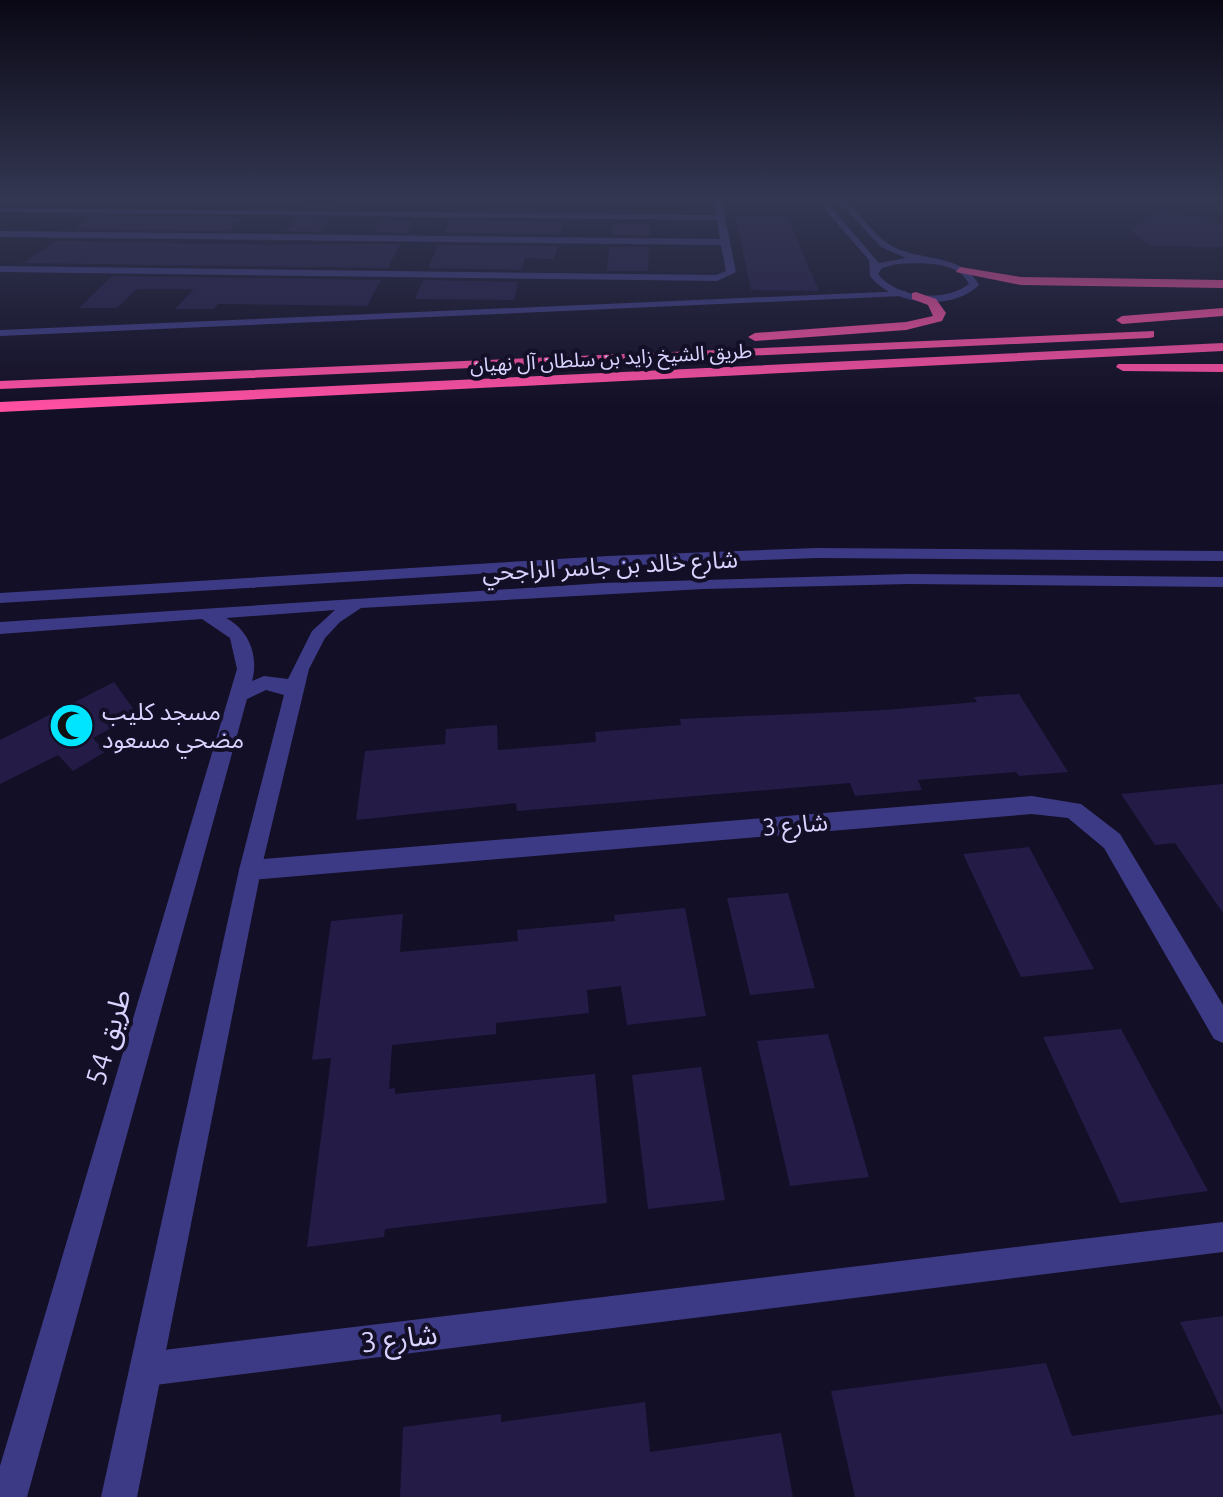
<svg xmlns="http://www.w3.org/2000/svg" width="1223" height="1497" viewBox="0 0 1223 1497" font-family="Ubuntu,'Noto Sans Arabic',sans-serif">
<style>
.building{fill:#241b47}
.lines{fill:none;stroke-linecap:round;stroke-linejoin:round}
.minor{fill:#3d3a85;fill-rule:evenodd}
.tertiary{fill:#3d3a85;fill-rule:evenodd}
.motorway{fill:#ff4fa3;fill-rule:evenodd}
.labels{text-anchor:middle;stroke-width:8;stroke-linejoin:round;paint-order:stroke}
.far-street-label{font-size:20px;fill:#d9d4ff;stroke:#130f26}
.street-label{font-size:24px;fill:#d9d4ff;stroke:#130f26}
.poi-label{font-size:24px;fill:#d9d4ff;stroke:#130f26;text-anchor:start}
.near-street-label{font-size:28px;fill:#d9d4ff;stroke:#130f26}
</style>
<rect width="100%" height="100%" fill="#130f26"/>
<path class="building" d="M 122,198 L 263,198 L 253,207 L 108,206 Z
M 315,198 L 347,198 L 339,208 L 306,208 Z
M 1161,211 L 1223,224 L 1223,247 L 1151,246 L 1130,230 Z
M 93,216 L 242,218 L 229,231 L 74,229 Z
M 736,216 L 787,216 L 819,291 L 751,290 Z
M 297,218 L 330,219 L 320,232 L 286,231 Z
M 382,220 L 413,221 L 406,233 L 375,232 Z
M 449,221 L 510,221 L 564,222 L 561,234 L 444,233 Z
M 613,223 L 650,224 L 650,235 L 611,235 Z
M 57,241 L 274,245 L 400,244 L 388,268 L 23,263 Z
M 438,245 L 558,246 L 554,259 L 525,258 L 522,270 L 428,268 Z
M 609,247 L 649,247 L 648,271 L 607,271 Z
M 112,276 L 381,280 L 367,306 L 218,304 L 214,309 L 175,309 L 194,289 L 137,289 L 117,308 L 79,308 Z
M 423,280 L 518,282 L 514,300 L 415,299 Z
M 114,682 L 137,714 L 93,738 L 105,752 L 73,771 L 58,755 L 0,784 L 0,740 Z
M 1019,694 L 1068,772 L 1019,776 L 1016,772 L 918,780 L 922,790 L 855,796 L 850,783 L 517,811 L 516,803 L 356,820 L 365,751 L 445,744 L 446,729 L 497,725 L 498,750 L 596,742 L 595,732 L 681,725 L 680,719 L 885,710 L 977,702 L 974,697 Z
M 1223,784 L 1223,913 L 1175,843 L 1155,845 L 1121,794 Z
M 1029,847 L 1094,969 L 1021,977 L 963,854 Z
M 788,893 L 815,988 L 750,995 L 727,898 Z
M 685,908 L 706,1016 L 627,1025 L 621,986 L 587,990 L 589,1013 L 496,1023 L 496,1034 L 392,1045 L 389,1089 L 395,1088 L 395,1094 L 595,1074 L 607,1203 L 385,1229 L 384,1237 L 307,1247 L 331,1058 L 312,1060 L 331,921 L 403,914 L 400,952 L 518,941 L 517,930 L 615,921 L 614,915 Z
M 1121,1029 L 1208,1191 L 1120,1203 L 1043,1037 Z
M 828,1034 L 869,1177 L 790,1186 L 757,1041 Z
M 701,1067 L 725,1200 L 648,1209 L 632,1075 Z
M 1223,1316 L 1223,1413 L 1180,1322 Z
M 1046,1363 L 1072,1436 L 1223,1414 L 1223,1497 L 855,1497 L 831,1391 Z
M 645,1402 L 650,1452 L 781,1433 L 793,1497 L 400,1497 L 403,1427 L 501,1414 L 501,1422 Z"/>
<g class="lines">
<path class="minor" d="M 713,198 L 721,198 L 736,272 L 717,281 L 0,272 L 0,266 L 716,275 L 726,271 L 721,245 L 0,237 L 0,231 L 720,239 L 717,220 L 0,212 L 0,208 L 716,215 Z
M 906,291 L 902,296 L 0,336 L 0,330 Z
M 1032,796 L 1081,804 L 1120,834 L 1223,1005 L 1223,1043 L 1214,1039 L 1104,848 L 1068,818 L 1032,814 L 250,880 L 242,877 L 239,870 L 242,863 L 250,860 Z
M 1223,1222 L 1223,1252 L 147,1386 L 135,1381 L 130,1369 L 135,1357 L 147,1352 Z"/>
<path class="tertiary" d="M 815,198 L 823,198 L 879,263 L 906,258 L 881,247 L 836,198 L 844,198 C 858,212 871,231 887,243 C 915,263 962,251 979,285 C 952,312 892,305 870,276 L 869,260 ZM 897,264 C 920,263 957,260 969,284 C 944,303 897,298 878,274 L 882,268 Z
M 817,548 L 1223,551 L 1223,561 L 817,558 L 608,566 L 0,603 L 0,593 L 608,556 Z
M 909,574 L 1223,577 L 1223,587 L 909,584 L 704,589 L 361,608 L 340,622 L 325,638 L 309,669 L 261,870 L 137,1497 L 101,1497 L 239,870 L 284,695 L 266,690 L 247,699 L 27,1497 L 0,1497 L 0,1466 L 237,669 L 230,638 L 202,619 L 0,634 L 0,622 L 603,583 ZM 335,610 L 312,631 L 288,679 L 264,676 L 252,681 C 259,656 249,630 226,618 Z"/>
<path class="motorway" d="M 960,267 L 1021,277 L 1223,280 L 1223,288 L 1021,285 L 956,272 Z
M 916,292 L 936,299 L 946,313 L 942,321 L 906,330 L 755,341 L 748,337 L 755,333 L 906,322 L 933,316 L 928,305 L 912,299 L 912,293 Z
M 1223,308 L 1223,316 L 1122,324 L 1116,320 L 1122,316 Z
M 1154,331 L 1154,337 L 1149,338 L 0,389 L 0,381 Z
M 1223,343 L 1223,351 L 0,412 L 0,402 Z
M 1118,364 L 1223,364 L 1223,372 L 1123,371 L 1116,367 Z"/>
</g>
<linearGradient id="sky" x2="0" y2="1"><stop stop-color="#0a0815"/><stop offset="0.49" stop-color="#333752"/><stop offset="1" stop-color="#333752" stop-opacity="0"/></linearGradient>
<rect width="1223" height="407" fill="url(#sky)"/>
<defs>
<symbol id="mosque-disc" viewBox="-11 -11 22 22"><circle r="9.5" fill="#00e5ff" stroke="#130f26"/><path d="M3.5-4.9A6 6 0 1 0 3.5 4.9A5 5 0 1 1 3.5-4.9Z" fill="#111"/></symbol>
</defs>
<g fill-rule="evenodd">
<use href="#mosque-disc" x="46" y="700" width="51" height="51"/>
</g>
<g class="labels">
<g class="far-street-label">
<text transform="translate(611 358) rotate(-3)" y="7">طريق الشيخ زايد بن سلطان آل نهيان</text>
</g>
<g class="street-label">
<text transform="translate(610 566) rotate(-3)" y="8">شارع خالد بن جاسر الراجحي</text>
<text transform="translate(795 825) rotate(-5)" y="8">شارع 3</text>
</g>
<g class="poi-label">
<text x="102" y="720">مسجد كليب<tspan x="102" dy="28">مضحي مسعود</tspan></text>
</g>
<g class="near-street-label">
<text transform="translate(108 1037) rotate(-74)" y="10">طريق 54</text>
<text transform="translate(399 1338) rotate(-7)" y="10">شارع 3</text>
</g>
</g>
</svg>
